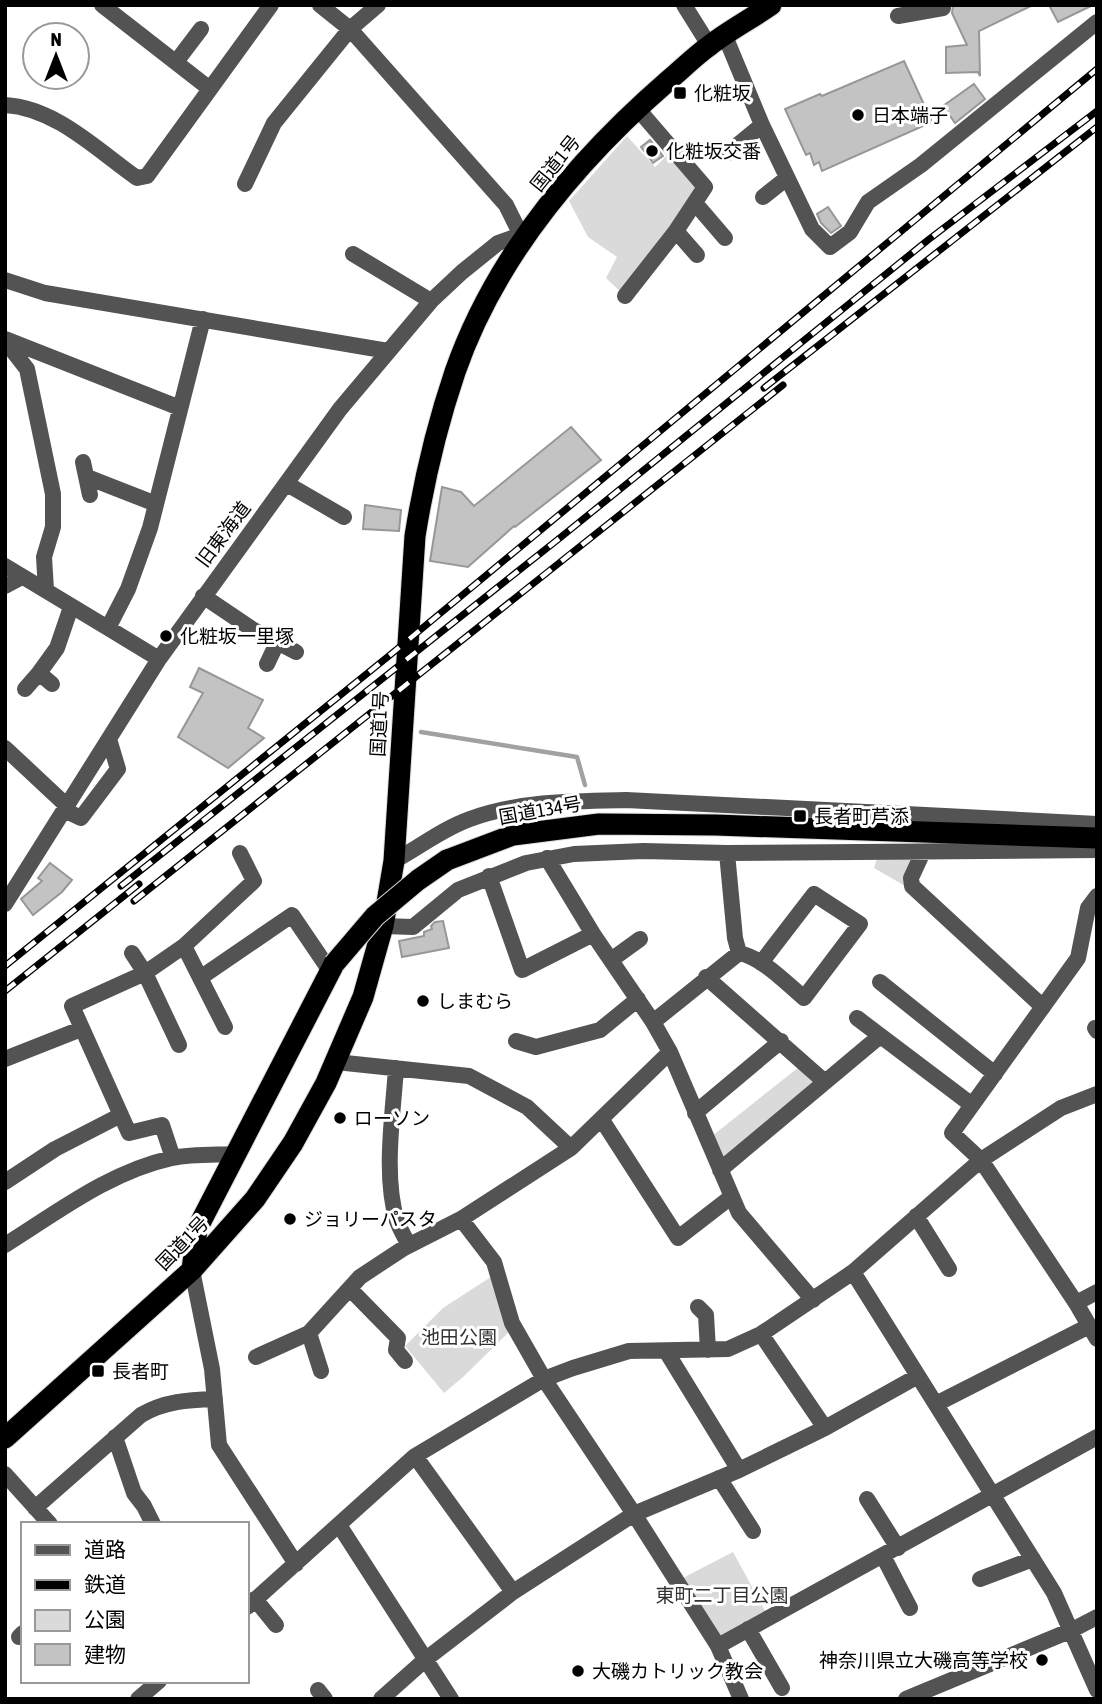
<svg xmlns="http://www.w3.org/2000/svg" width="1102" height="1704" viewBox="0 0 1102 1704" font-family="'Asap Condensed','Noto Sans JP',sans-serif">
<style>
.green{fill:#dadada}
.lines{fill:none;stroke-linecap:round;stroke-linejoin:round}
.stream{stroke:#a1a1a1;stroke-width:4.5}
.building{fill:#c3c3c3;stroke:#979797;stroke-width:2}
.highway-casing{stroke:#dbdbdb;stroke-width:23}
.minor{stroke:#535353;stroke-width:16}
.highway{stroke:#000;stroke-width:21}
.rail-casing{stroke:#000;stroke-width:7}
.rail{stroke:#fff;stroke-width:4.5;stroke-dasharray:13;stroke-linecap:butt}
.highway-bridge-casing{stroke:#dbdbdb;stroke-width:23;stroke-linecap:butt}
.highway-bridge{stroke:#000;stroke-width:21}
.poi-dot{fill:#000;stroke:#fff;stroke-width:2.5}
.labels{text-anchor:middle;stroke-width:6;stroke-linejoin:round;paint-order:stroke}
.poi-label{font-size:19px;fill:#000;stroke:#fff;text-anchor:start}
.street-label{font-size:19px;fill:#000;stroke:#fff}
.park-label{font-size:19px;fill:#313131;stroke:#fff}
</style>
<rect width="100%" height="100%" fill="#fff"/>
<path class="green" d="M 627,136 L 655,167 L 673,150 L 705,187 L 625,296 L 606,278 L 617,257 L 588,237 L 569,201 Z
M 879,852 L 923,852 L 905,886 L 874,868 Z
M 804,1063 L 825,1082 L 720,1170 L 707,1140 Z
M 497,1273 L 514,1327 L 463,1377 L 444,1393 L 405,1346 L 443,1308 Z
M 733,1552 L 769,1618 L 718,1646 L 677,1581 Z"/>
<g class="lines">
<path class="stream" d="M 421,732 L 577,757 L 585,785"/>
</g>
<path class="building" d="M 953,5 L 1033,5 L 979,31 L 980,76 L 978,72 L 946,73 L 946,47 L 967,45 L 952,13 Z
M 1049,5 L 1093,5 L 1058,22 Z
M 904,61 L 932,122 L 822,171 L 819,162 L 814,165 L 810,153 L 806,155 L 785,109 L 820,94 L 822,96 Z
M 974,84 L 985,99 L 955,123 L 943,106 Z
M 650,140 L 663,156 L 653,163 L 641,147 Z
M 828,207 L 841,226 L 831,233 L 821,223 L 817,214 Z
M 571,427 L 601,460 L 515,527 L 514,526 L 468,567 L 430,561 L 442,487 L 461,492 L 474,506 Z
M 365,505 L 401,510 L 399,531 L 363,529 Z
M 199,668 L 263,700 L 248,728 L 264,738 L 228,768 L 178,737 L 203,693 L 190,687 Z
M 50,863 L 72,880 L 62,892 L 33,915 L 21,899 L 42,881 L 38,878 Z
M 443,921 L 449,948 L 402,957 L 399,941 L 424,936 L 424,932 L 432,929 L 431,926 L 435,922 Z"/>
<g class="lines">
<defs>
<path id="highway" d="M 447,860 L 513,835 L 599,824 L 716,825 L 1097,838
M 192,1270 L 197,1229 L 334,964
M 5,1438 L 192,1270 L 255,1199 L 293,1143 L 326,1083 L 363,997 L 383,926 L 394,861 L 415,536 C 424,480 437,425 455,372 C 495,257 578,159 669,80 C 682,69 695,56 709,46 C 728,31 751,19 771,5"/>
</defs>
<use href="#highway" class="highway-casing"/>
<path class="minor" d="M 102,5 L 210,89
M 320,5 L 350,29 L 378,5
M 684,5 L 709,45
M 898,16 L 943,8
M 725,36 L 762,125 L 812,229 L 830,247 L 850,232 L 868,202 L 921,165 L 1097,22
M 176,62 L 201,29
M 5,105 C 56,108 97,150 137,178 L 147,176 L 271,5
M 728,153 L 762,125
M 245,184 L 274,123 L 350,29 L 506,205 L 518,229 L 525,237
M 763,197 L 787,178
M 695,203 L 725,238
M 676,231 L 697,255
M 353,254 L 431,301
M 5,280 L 45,293 L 388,351
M 625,296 L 676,231 L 705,187 L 637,108
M 5,339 L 180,408
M 5,341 L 27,369 L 53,494 L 53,527 L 44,557 L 46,590
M 83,462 L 90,495
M 87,477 L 156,504
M 287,484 L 344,517
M 5,566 L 108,628
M 5,586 L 22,577
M 203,596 L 252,629 L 296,652
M 159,659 L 108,628 L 128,589 L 150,528 L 203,319
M 267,664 L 277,643
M 52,684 L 39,673 L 57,648 L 71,607
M 25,689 L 39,673
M 5,748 L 67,806
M 64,810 L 81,818 L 118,769 L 109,739
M 945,816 L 1097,824
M 923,852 L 911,878 L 912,886 L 1043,1007
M 727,853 L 735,938 L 739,953
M 547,858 L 593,934 L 653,1022 L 670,1052 L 739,1213 L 813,1300
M 394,861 C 420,847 442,829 470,819 C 519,801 575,801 626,800 L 945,816 L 944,833
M 489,876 L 522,970 L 593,934
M 1097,896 L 1088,908 L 1078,958 L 952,1133 L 981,1160 L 1076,1303 L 1097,1339
M 5,904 L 159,659 L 340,409 L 431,301 L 462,272 L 498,243 L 512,238 L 525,237
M 383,926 L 413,927 L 458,890 L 526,863 L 574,854 L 643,851 L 727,853 L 1097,850
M 184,946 L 225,1027
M 132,953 L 145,973 L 179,1045
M 611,960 L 640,939
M 706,977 L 825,1082
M 200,978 L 292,915 L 330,971
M 880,982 L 995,1074
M 857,1018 L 972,1105
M 653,1022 L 739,953 C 763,958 786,983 804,998 L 860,924 L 814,894 L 761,963
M 1095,1028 L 1097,1031
M 516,1041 L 536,1047 L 600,1030 L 638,999
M 5,1059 L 81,1029
M 336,1062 L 469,1076 L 527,1107 L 571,1148
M 396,1068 C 393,1115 383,1176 397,1221 C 400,1229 405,1238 409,1245
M 695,1113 L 781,1041
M 602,1120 L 678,1238 L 731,1197
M 173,1158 L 162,1125 L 129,1133 L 72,1006 L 145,973 L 184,946 L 254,881 L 240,853
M 720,1170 L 880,1036
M 5,1182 L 55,1149 L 121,1115
M 916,1216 L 949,1269
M 461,1219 L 494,1262 L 512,1323 L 544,1379 L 634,1514 L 718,1646 L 741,1699
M 5,1245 C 58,1212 109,1172 172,1158 C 192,1154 215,1155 236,1154
M 192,1270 L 212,1369 L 219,1445 L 296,1564
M 853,1272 L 1054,1593 L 1097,1690
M 350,1289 L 398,1338 L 396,1350 L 405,1361
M 1076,1303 L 1097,1292
M 698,1307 L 706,1315 L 708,1350
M 309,1333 L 321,1371
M 761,1334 L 825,1428
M 666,1351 L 739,1470
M 256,1357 L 309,1333 L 360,1277 L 404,1248 L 461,1219 L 571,1148 L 670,1052
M 936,1404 L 1089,1326
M 115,1437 L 134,1493 L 144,1506 L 153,1524
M 415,1456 L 513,1592
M 5,1474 L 50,1524
M 719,1478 L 753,1531
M 867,1499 L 898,1548
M 35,1508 L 141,1415 C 165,1401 188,1400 215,1399
M 339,1525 L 451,1699
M 883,1556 L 910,1608
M 980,1579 L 1033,1559
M 255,1599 L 276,1625
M 247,1607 L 415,1456 L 544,1379 L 573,1368 L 629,1351 L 728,1349 L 761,1334 L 853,1272 L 981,1160 L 1061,1108 L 1097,1094
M 748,1629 L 782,1688
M 19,1637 L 23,1633
M 718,1646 L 1097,1437
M 318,1690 L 325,1699
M 138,1699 L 159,1681
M 381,1699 L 426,1659 L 513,1592 L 634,1514 L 739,1470 L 825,1428 L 918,1376
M 906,1699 L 1072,1630 L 1097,1617"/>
<use href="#highway" class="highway"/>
<defs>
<path id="rail" d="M 764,388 L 1097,127
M 121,886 L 561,537 L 928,240 L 1097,111
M 134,901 L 783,385
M 5,966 L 390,655 L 1097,69
M 5,991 L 139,884"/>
</defs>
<use href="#rail" class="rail-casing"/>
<use href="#rail" class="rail"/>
<defs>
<path id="highway-bridge" d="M 334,964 L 375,916 L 418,880 L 447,860"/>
</defs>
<use href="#highway-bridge" class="highway-bridge-casing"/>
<use href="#highway-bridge" class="highway-bridge"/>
</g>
<g class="poi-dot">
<rect x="673" y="86" width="14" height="14" rx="3.5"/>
<circle cx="858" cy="115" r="7"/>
<circle cx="652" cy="151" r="7"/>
<circle cx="166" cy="636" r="7"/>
<rect x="793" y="809" width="14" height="14" rx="3.5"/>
<circle cx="423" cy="1001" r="7"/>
<circle cx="340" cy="1118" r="7"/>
<circle cx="290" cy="1219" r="7"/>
<rect x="91" y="1364" width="14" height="14" rx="3.5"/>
<circle cx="1042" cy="1660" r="7"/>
<circle cx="578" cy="1671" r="7"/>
</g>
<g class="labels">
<g class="poi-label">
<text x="694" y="100">化粧坂</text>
<text x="872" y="122">日本端子</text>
<text x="666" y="158">化粧坂交番</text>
<text x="180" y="643">化粧坂一里塚</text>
<text x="814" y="823">長者町芦添</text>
<text x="437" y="1008">しまむら</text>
<text x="354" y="1125">ローソン</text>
<text x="304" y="1226">ジョリーパスタ</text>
<text x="112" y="1378">長者町</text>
<text x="1028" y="1667" text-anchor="end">神奈川県立大磯高等学校</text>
<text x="592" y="1678">大磯カトリック教会</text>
</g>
<g class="street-label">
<text transform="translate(555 163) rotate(-51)" y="7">国道1号</text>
<text transform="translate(223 534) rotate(-53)" y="7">旧東海道</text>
<text transform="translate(379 724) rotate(-87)" y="7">国道1号</text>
<text transform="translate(540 810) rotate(-10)" y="7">国道134号</text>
<text transform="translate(182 1243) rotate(-46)" y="7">国道1号</text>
</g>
<g class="park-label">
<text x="459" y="1344">池田公園</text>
<text x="722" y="1602">東町二丁目公園</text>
</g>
</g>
<rect width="1102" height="1704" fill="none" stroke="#000000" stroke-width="14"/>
<rect x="21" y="1522" width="228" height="161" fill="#ffffff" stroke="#999999" stroke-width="2"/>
<rect x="35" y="1545" width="35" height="10" fill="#535353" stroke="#999999" stroke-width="2"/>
<text x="84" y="1557" font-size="21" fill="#000000">道路</text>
<rect x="35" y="1580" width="35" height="10" fill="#000000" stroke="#999999" stroke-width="2"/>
<text x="84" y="1592" font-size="21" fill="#000000">鉄道</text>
<rect x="35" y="1610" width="35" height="21" fill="#dadada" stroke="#999999" stroke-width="2"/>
<text x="84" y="1627" font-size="21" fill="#000000">公園</text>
<rect x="35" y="1644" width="35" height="21" fill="#c3c3c3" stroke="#999999" stroke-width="2"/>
<text x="84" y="1662" font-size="21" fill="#000000">建物</text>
<g transform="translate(56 56)"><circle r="33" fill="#ffffff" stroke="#999999" stroke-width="2"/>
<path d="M0-5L12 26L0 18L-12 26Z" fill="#000000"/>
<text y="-10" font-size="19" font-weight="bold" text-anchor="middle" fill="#000000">N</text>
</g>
</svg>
